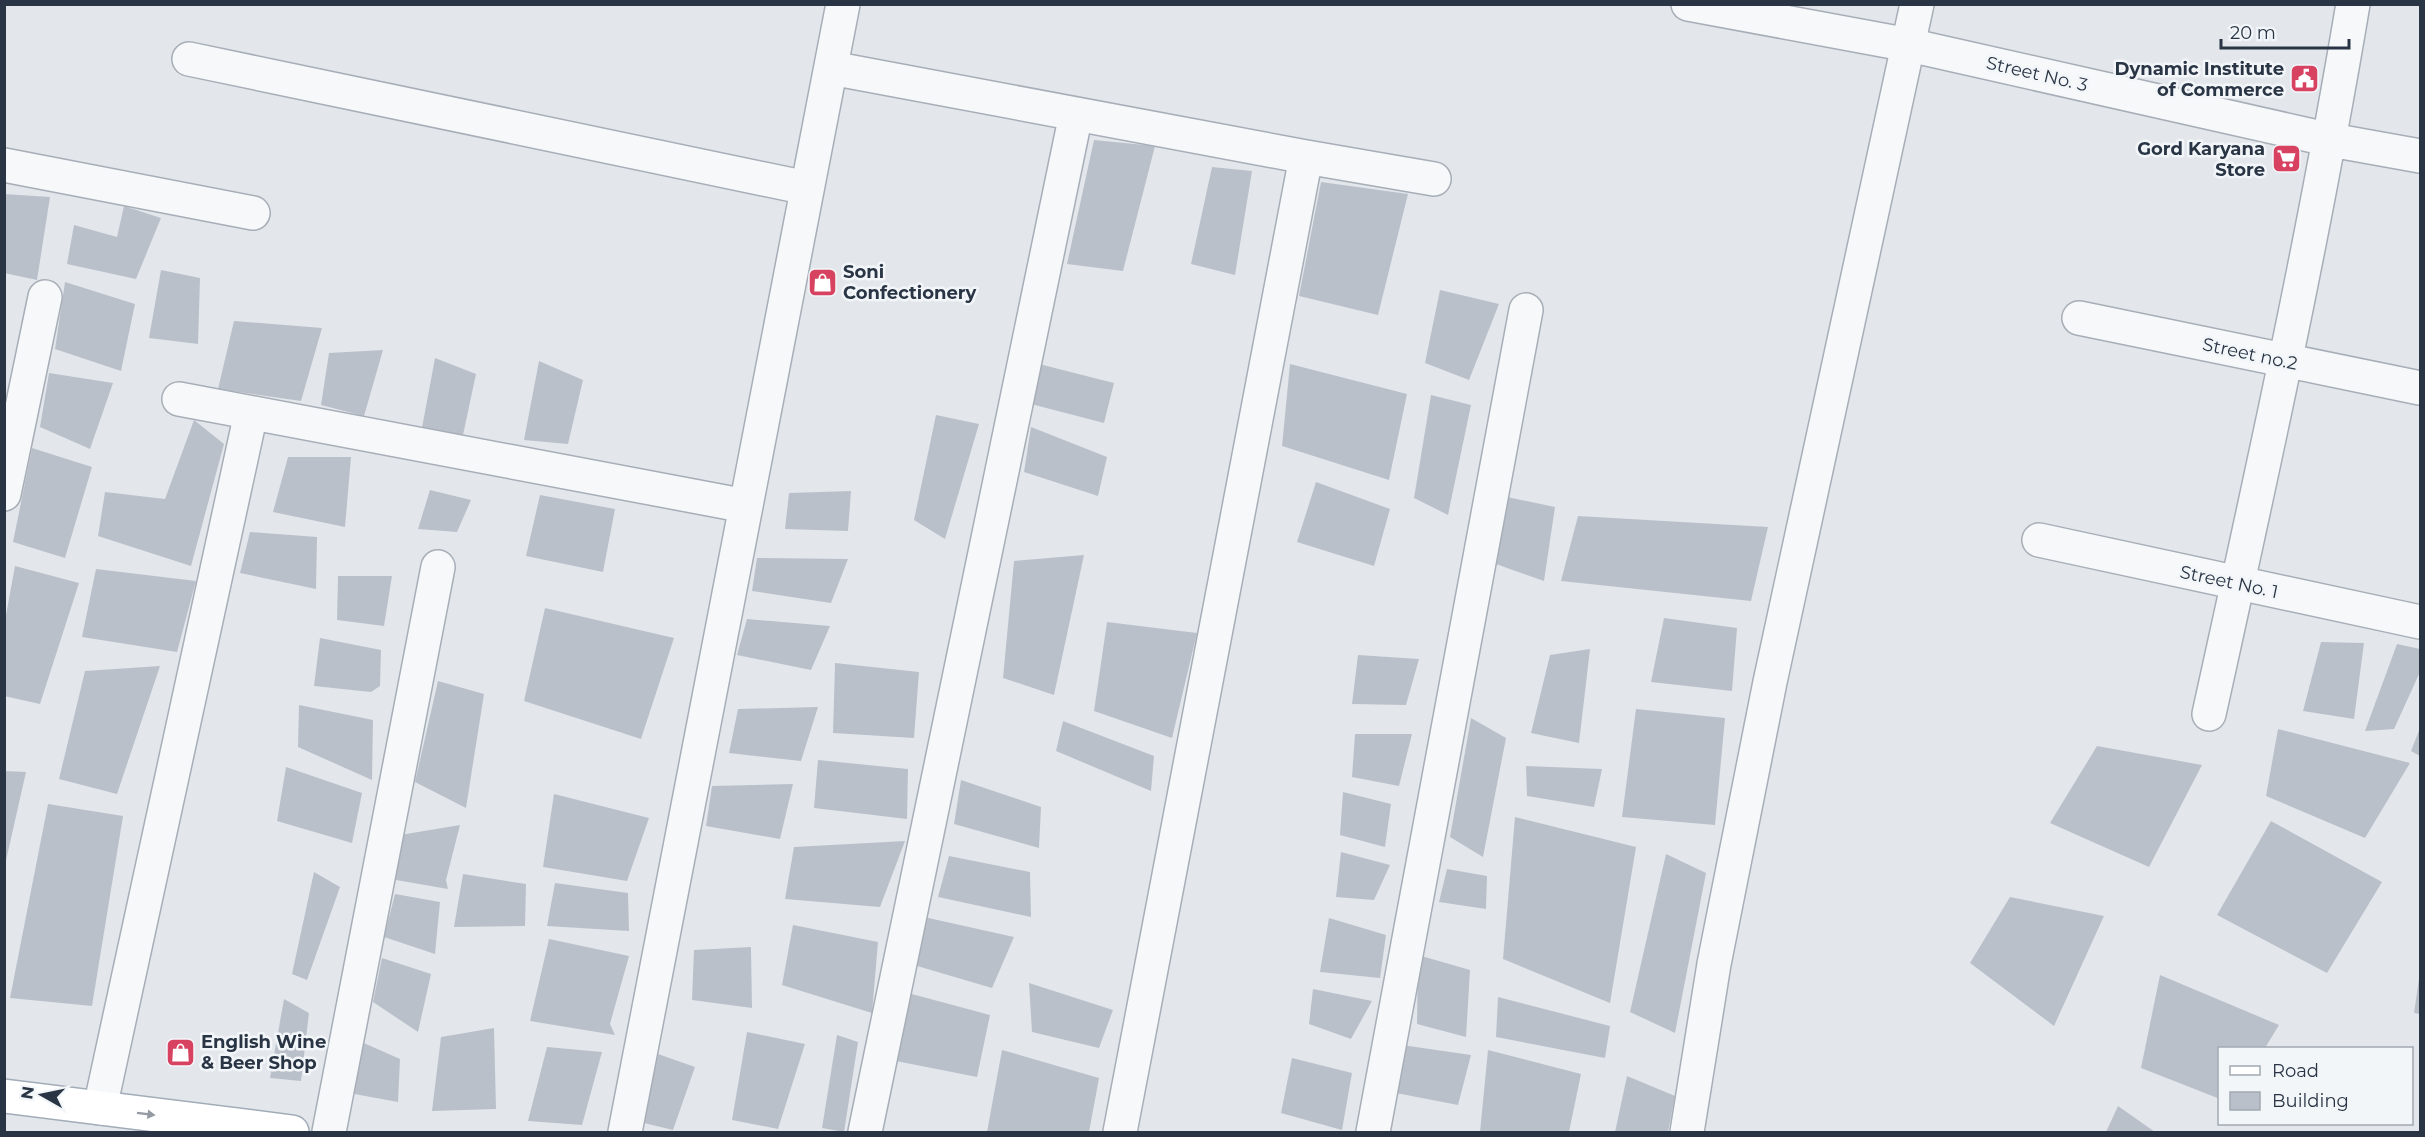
<svg xmlns="http://www.w3.org/2000/svg" width="2425" height="1137" viewBox="0 0 2425 1137" font-family="Montserrat,sans-serif">
<style>
.building{fill:#bac0ca}
.lines{fill:none;stroke-linecap:round;stroke-linejoin:round}
.minor-casing{stroke:#a7aeb7;stroke-width:36}
.major-casing{stroke:#a1acb8;stroke-width:36}
.minor{stroke:#f6f8fa;stroke-width:33}
.major{stroke:#fff;stroke-width:33}
.oneway{fill:#949aa2}
.labels{text-anchor:middle;stroke-width:5;stroke-linejoin:round;paint-order:stroke}
.poi-label{font-size:18px;font-weight:bold;fill:#293545;stroke:#f3f6f9;text-anchor:end}
.street-label{font-size:18px;fill:#293545;stroke:#f3f6f9}
</style>
<rect width="100%" height="100%" fill="#e3e7ec"/>
<path class="building" d="M 1094,140 L 1155,146 L 1123,271 L 1067,264 Z
M 1212,167 L 1252,171 L 1235,275 L 1191,264 Z
M 1321,182 L 1408,194 L 1378,315 L 1299,296 Z
M 4,194 L 50,197 L 37,280 L 4,273 Z
M 124,206 L 161,218 L 136,279 L 67,264 L 74,225 L 117,237 Z
M 161,270 L 200,278 L 198,344 L 149,338 Z
M 65,282 L 135,304 L 121,371 L 55,349 Z
M 1440,290 L 1499,304 L 1469,380 L 1425,363 Z
M 234,321 L 322,328 L 301,401 L 218,389 Z
M 383,350 L 364,416 L 321,405 L 329,353 Z
M 435,358 L 476,374 L 463,435 L 421,433 Z
M 539,361 L 583,380 L 568,444 L 524,440 Z
M 1035,363 L 1114,383 L 1104,423 L 1031,404 Z
M 1290,364 L 1407,394 L 1389,480 L 1282,446 Z
M 49,373 L 113,383 L 90,449 L 40,427 Z
M 1431,395 L 1471,405 L 1448,515 L 1414,498 Z
M 936,415 L 979,424 L 945,539 L 914,520 Z
M 194,420 L 224,444 L 191,566 L 98,536 L 105,492 L 165,499 Z
M 1031,427 L 1107,457 L 1098,496 L 1024,472 Z
M 32,448 L 92,467 L 65,558 L 13,542 Z
M 288,457 L 351,457 L 345,527 L 273,512 Z
M 1316,482 L 1390,509 L 1374,566 L 1297,542 Z
M 430,490 L 471,500 L 457,532 L 418,529 Z
M 851,491 L 848,531 L 785,529 L 789,493 Z
M 540,495 L 615,509 L 603,572 L 526,556 Z
M 1507,497 L 1555,507 L 1544,581 L 1496,564 Z
M 1578,516 L 1768,527 L 1751,601 L 1561,581 Z
M 250,532 L 317,537 L 316,589 L 240,573 Z
M 1084,555 L 1054,695 L 1003,678 L 1014,561 Z
M 757,558 L 848,559 L 831,603 L 752,591 Z
M 15,566 L 79,583 L 40,704 L 4,696 L 4,626 Z
M 96,569 L 196,581 L 177,652 L 82,637 Z
M 338,576 L 392,576 L 384,626 L 337,620 Z
M 545,608 L 674,638 L 641,739 L 524,701 Z
M 1664,618 L 1737,628 L 1732,691 L 1651,682 Z
M 747,619 L 830,626 L 811,670 L 737,655 Z
M 1107,622 L 1197,633 L 1172,738 L 1094,711 Z
M 320,638 L 381,650 L 380,686 L 371,692 L 314,686 Z
M 2321,642 L 2364,643 L 2354,719 L 2303,711 Z
M 2397,644 L 2420,649 L 2420,672 L 2394,729 L 2365,731 Z
M 1590,649 L 1579,743 L 1531,733 L 1550,655 Z
M 1358,655 L 1419,659 L 1406,705 L 1352,704 Z
M 835,663 L 919,672 L 914,738 L 833,733 Z
M 160,666 L 117,794 L 59,779 L 85,671 Z
M 438,681 L 484,694 L 466,808 L 415,782 Z
M 299,705 L 373,720 L 372,780 L 298,747 Z
M 818,707 L 801,761 L 729,753 L 738,709 Z
M 1636,709 L 1725,718 L 1715,825 L 1622,817 Z
M 1471,718 L 1506,738 L 1483,857 L 1450,837 Z
M 1063,721 L 1154,756 L 1151,791 L 1056,751 Z
M 2420,728 L 2420,756 L 2411,751 Z
M 2278,729 L 2410,763 L 2365,838 L 2266,796 Z
M 1355,734 L 1412,734 L 1399,786 L 1352,777 Z
M 2097,746 L 2202,765 L 2149,867 L 2050,823 Z
M 818,760 L 908,769 L 907,819 L 814,808 Z
M 1526,766 L 1602,769 L 1594,807 L 1527,796 Z
M 286,767 L 362,793 L 352,843 L 277,821 Z
M 4,771 L 26,772 L 5,865 L 4,865 Z
M 961,780 L 1041,807 L 1039,848 L 954,824 Z
M 793,784 L 780,839 L 706,826 L 712,786 Z
M 1343,792 L 1391,804 L 1385,847 L 1340,835 Z
M 554,794 L 649,818 L 627,881 L 543,867 Z
M 48,804 L 123,816 L 92,1006 L 10,998 Z
M 1515,817 L 1636,847 L 1610,1003 L 1503,959 Z
M 2271,821 L 2382,882 L 2327,973 L 2217,915 Z
M 460,825 L 446,880 L 448,889 L 396,880 L 400,835 Z
M 905,841 L 880,907 L 785,899 L 794,847 Z
M 1341,852 L 1390,865 L 1374,900 L 1336,897 Z
M 1666,854 L 1706,873 L 1675,1033 L 1630,1012 Z
M 949,856 L 1030,872 L 1031,917 L 938,897 Z
M 1447,869 L 1487,876 L 1486,909 L 1439,902 Z
M 314,872 L 340,887 L 307,980 L 292,974 Z
M 463,874 L 526,884 L 525,926 L 454,927 Z
M 555,883 L 628,893 L 629,931 L 547,926 Z
M 395,894 L 440,902 L 435,954 L 384,937 Z
M 2010,897 L 2104,916 L 2054,1026 L 1970,963 Z
M 924,917 L 1014,937 L 992,988 L 907,963 Z
M 1329,918 L 1386,935 L 1380,978 L 1320,972 Z
M 793,925 L 878,942 L 872,1013 L 782,985 Z
M 549,939 L 629,956 L 610,1024 L 615,1035 L 530,1021 Z
M 751,947 L 752,1008 L 692,1000 L 694,950 Z
M 1418,955 L 1470,970 L 1466,1037 L 1417,1024 Z
M 382,958 L 431,974 L 418,1032 L 373,1002 Z
M 2160,975 L 2279,1025 L 2265,1048 L 2220,1048 L 2220,1099 L 2141,1068 Z
M 2419,979 L 2420,979 L 2420,1014 L 2414,1013 Z
M 1029,983 L 1113,1010 L 1099,1048 L 1032,1032 Z
M 1313,989 L 1372,1001 L 1351,1039 L 1309,1024 Z
M 908,993 L 990,1015 L 977,1077 L 896,1061 Z
M 1498,997 L 1610,1026 L 1605,1058 L 1496,1037 Z
M 284,999 L 309,1013 L 301,1081 L 270,1078 Z
M 494,1028 L 496,1109 L 432,1111 L 441,1037 Z
M 747,1032 L 805,1044 L 778,1129 L 732,1120 Z
M 837,1035 L 858,1042 L 844,1132 L 822,1128 Z
M 357,1040 L 400,1059 L 398,1102 L 349,1093 Z
M 1402,1045 L 1471,1055 L 1458,1105 L 1396,1093 Z
M 547,1047 L 602,1052 L 582,1125 L 528,1121 Z
M 1002,1050 L 1099,1078 L 1089,1132 L 987,1132 Z
M 1488,1050 L 1581,1074 L 1569,1132 L 1480,1132 Z
M 658,1054 L 695,1067 L 673,1130 L 644,1123 Z
M 1292,1058 L 1352,1073 L 1342,1130 L 1281,1113 Z
M 1627,1076 L 1675,1096 L 1668,1132 L 1615,1132 Z
M 2118,1106 L 2155,1132 L 2106,1132 Z"/>
<g class="lines">
<defs>
<path id="minor" d="M 1688,4 L 1909,45 L 2331,140 L 2420,156
M 189,59 L 807,188
M 831,68 L 1306,157 L 1434,179
M 4,165 L 253,213
M 2079,318 L 2420,388
M 179,399 L 746,506
M 4,494 L 45,297
M 2039,540 L 2420,622
M 2209,714 C 2261,478 2313,243 2353,4
M 100,1108 L 251,413
M 329,1132 L 438,567
M 625,1132 L 843,4
M 865,1132 L 1076,114
M 1120,1132 L 1306,157
M 1373,1132 L 1526,310
M 1687,1132 L 1714,964 L 1770,682 L 1917,4"/>
<path id="major" d="M 4,1096 L 292,1132"/>
</defs>
<use href="#minor" class="minor-casing"/>
<use href="#major" class="major-casing"/>
<use href="#minor" class="minor"/>
<use href="#major" class="major"/>
</g>
<defs><path id="oneway-solid" d="M-6-.8H1V-3.2L6.5 0L1 3.2V.8H-6Z" transform="scale(1.5)"/></defs>
<use class="oneway" href="#oneway-solid" transform="translate(146 1114) rotate(7)"/>
<defs>
<symbol id="civic-square" viewBox="-11 -11 22 22"><rect x="-9" y="-9" width="18" height="18" rx="4" fill="#d74261" stroke="#f3f6f9"/><path d="M-.6-6.5H3V-4.5H.6V-3L4-1V1h2V6H-6V1h2V-1L-.6-3ZM-1.2 2.5V6h2.4V2.5Z" fill="#fff"/></symbol>
<symbol id="supermarket-square" viewBox="-11 -11 22 22"><rect x="-9" y="-9" width="18" height="18" rx="4" fill="#d74261" stroke="#f3f6f9"/><path d="M-6-5.5h2.5l.6 2H6L4.5 2H-2.5L-4.4-4H-6ZM-1.5 3.2a1.3 1.3 0 1 0 .1 0ZM3 3.2a1.3 1.3 0 1 0 .1 0Z" fill="#fff"/></symbol>
<symbol id="shop-square" viewBox="-11 -11 22 22"><rect x="-9" y="-9" width="18" height="18" rx="4" fill="#d74261" stroke="#f3f6f9"/><path d="M-5-2.5h2.3a2.7 3.5 0 0 1 5.4 0H5L5.5 6h-11ZM-1.5-2.5h3a1.5 2.3 0 0 0-3 0Z" fill="#fff"/></symbol>
</defs>
<g fill-rule="evenodd">
<use href="#civic-square" x="2288" y="62" width="33" height="33"/>
<use href="#supermarket-square" x="2270" y="142" width="33" height="33"/>
<use href="#shop-square" x="806" y="266" width="33" height="33"/>
<use href="#shop-square" x="164" y="1036" width="33" height="33"/>
</g>
<g class="labels">
<g class="poi-label">
<text x="2284" y="75">Dynamic Institute<tspan x="2284" dy="21">of Commerce</tspan></text>
<text x="2265" y="155">Gord Karyana<tspan x="2265" dy="21">Store</tspan></text>
<text x="843" y="278" text-anchor="start">Soni<tspan x="843" dy="21">Confectionery</tspan></text>
<text x="201" y="1048" text-anchor="start">English Wine<tspan x="201" dy="21">&amp; Beer Shop</tspan></text>
</g>
<g class="street-label">
<text transform="translate(2037 74) rotate(13)" y="6">Street No. 3</text>
<text transform="translate(2250 354) rotate(12)" y="6">Street no.2</text>
<text transform="translate(2229 582) rotate(12)" y="6">Street No. 1</text>
</g>
</g>
<rect width="2425" height="1137" fill="none" stroke="#293545" stroke-width="12"/>
<rect x="2218" y="1047" width="195" height="78" fill="#f3f6f9" stroke="#a2a9b1" stroke-width="1.5"/>
<rect x="2230" y="1066" width="30" height="9" fill="#ffffff" stroke="#a2a9b1" stroke-width="1.5"/>
<text x="2272" y="1077" font-size="18" fill="#293545">Road</text>
<rect x="2230" y="1092" width="30" height="18" fill="#bac0ca" stroke="#a2a9b1" stroke-width="1.5"/>
<text x="2272" y="1107" font-size="18" fill="#293545">Building</text>
<g transform="translate(42 1095) rotate(279)" stroke="#f3f6f9" stroke-width="4.5" paint-order="stroke">
<path d="M0-4.5L10 22L0 15L-10 22Z" fill="#293545"/>
<text y="-9" font-size="16" font-weight="bold" text-anchor="middle" fill="#293545">N</text>
</g>
<path d="M2221 39v9h128v-9" fill="none" stroke="#293545" stroke-width="3"/>
<text x="2230" y="39" font-size="18" fill="#293545" stroke="#f3f6f9" stroke-width="4.5" paint-order="stroke">20 m</text>
</svg>
